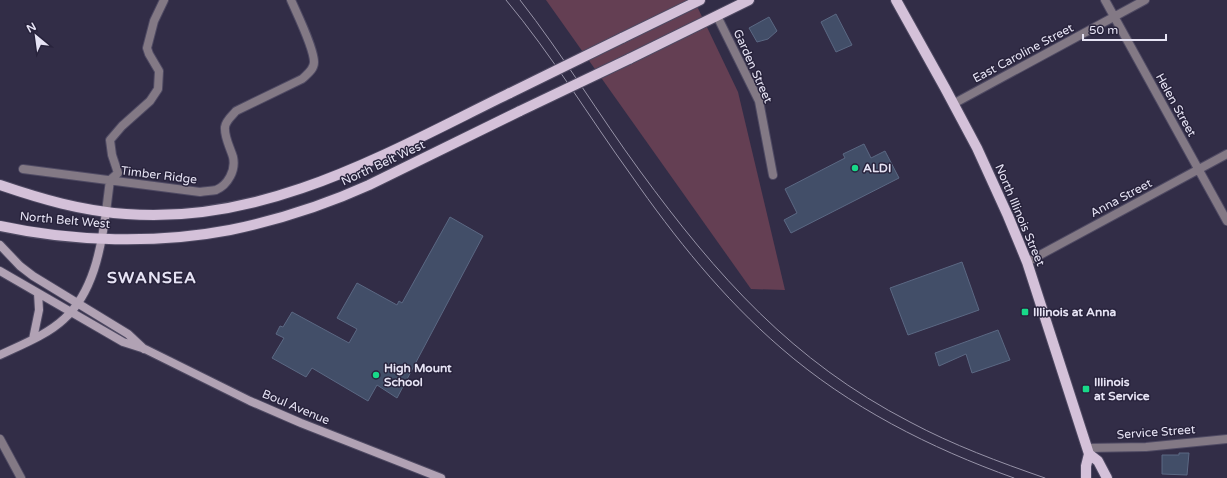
<svg xmlns="http://www.w3.org/2000/svg" width="1227" height="478" viewBox="0 0 1227 478" font-family="'Varela Round',sans-serif">
<style>
.green{fill:#643f53}
.building{fill:#424e68;stroke:#5b6883}
.lines{fill:none;stroke-linecap:round;stroke-linejoin:round}
.street-casing{stroke:#4f4a63;stroke-width:10}
.secondary-casing{stroke:#4f4a63;stroke-width:10}
.primary-casing{stroke:#4f4a63;stroke-width:12}
.street{stroke:#837985;stroke-width:8}
.secondary{stroke:#b1a2b4;stroke-width:8}
.primary{stroke:#d4c1d9;stroke-width:10}
.tram{stroke:#9793a8;stroke-width:1}
.primary-bridge-casing{stroke:#4f4a63;stroke-width:12;stroke-linecap:butt}
.primary-bridge{stroke:#d4c1d9;stroke-width:10}
.poi-dot{fill:#18d989;stroke:#28233c;stroke-width:1.5}
.labels{text-anchor:middle;stroke-width:3;stroke-linejoin:round;paint-order:stroke}
.street-label{font-size:12px;fill:#e7e4f5;stroke:#28233c}
.poi-label{font-size:12px;font-weight:bold;fill:#e7e4f5;stroke:#28233c;text-anchor:start}
.district-label{font-size:16px;font-weight:bold;letter-spacing:1px;fill:#e7e4f5;stroke:#28233c}
</style>
<rect width="100%" height="100%" fill="#322d47"/>
<path class="green" d="M 546,0 L 694,0 L 738,92 L 785,290 L 751,289 Z"/>
<path class="building" d="M 836,14 L 852,45 L 836,52 L 821,22 Z
M 769,17 L 777,31 L 768,39 L 757,42 L 749,28 Z
M 864,144 L 871,158 L 885,151 L 899,178 L 791,233 L 784,220 L 797,213 L 785,189 L 845,158 L 843,154 Z
M 450,217 L 483,236 L 397,398 L 377,385 L 368,401 L 312,368 L 306,377 L 272,358 L 284,338 L 276,334 L 280,326 L 283,327 L 292,312 L 349,343 L 357,329 L 337,318 L 357,283 L 397,305 L 399,301 L 402,303 Z
M 962,262 L 979,310 L 908,335 L 890,288 Z
M 998,330 L 1010,360 L 972,373 L 966,354 L 939,366 L 935,353 Z
M 1179,453 L 1189,453 L 1187,475 L 1162,474 L 1162,455 L 1179,455 Z"/>
<g class="lines">
<defs>
<path id="street" d="M 1105,0 L 1227,221
M 717,16 L 759,101 L 773,175
M 953,104 L 1145,0
M 23,169 L 200,192 C 205,191 211,191 216,190 C 228,185 236,170 233,157 C 230,147 224,137 225,127 C 226,120 232,116 236,111 L 302,79 C 307,74 314,70 314,62 C 314,48 297,14 291,0
M 110,180 L 118,173 L 112,155 L 110,140 L 122,126 L 150,101 L 158,89 L 159,71 L 149,54 L 147,48 L 154,21 L 164,0
M 106,212 L 110,180
M 1027,262 L 1227,154
M 0,439 L 21,478
M 1087,448 L 1146,447 L 1227,439"/>
<path id="secondary" d="M 0,245 L 20,266 L 33,276 L 128,334 L 144,349
M 0,271 L 123,342 L 145,349 L 250,401 L 301,423 L 441,478
M 33,339 L 39,310 L 38,293
M 0,355 C 21,345 47,335 64,319 C 93,293 101,249 106,212"/>
<path id="primary" d="M 896,0 L 945,88 L 977,148 L 1008,216 L 1027,262 L 1089,454 L 1098,461 L 1107,478
M 622,38 L 700,0
M 629,59 L 749,0
M 0,185 C 41,199 82,211 126,214 C 266,225 389,152 510,93
M 0,226 C 73,242 157,244 230,230 C 278,220 325,205 369,185 L 520,111
M 1086,478 L 1086,466 L 1089,454"/>
</defs>
<use href="#street" class="street-casing"/>
<use href="#secondary" class="secondary-casing"/>
<use href="#primary" class="primary-casing"/>
<use href="#street" class="street"/>
<use href="#secondary" class="secondary"/>
<use href="#primary" class="primary"/>
<path class="tram" d="M 506,0 C 552,55 589,117 631,175 C 675,238 723,298 781,348 C 849,407 930,448 1014,478
M 520,0 C 563,55 599,115 640,171 C 717,276 792,361 910,422 C 953,445 999,462 1045,478"/>
<defs>
<path id="primary-bridge" d="M 510,93 L 622,38
M 520,111 L 629,59"/>
</defs>
<use href="#primary-bridge" class="primary-bridge-casing"/>
<use href="#primary-bridge" class="primary-bridge"/>
</g>
<g class="poi-dot">
<circle cx="855" cy="168" r="4"/>
<rect x="1021" y="308" width="8" height="8" rx="2"/>
<circle cx="376" cy="375" r="4"/>
<rect x="1082" y="385" width="8" height="8" rx="2"/>
</g>
<g class="labels">
<g class="street-label">
<text transform="translate(1023 53) rotate(-28)" y="4">East Caroline Street</text>
<text transform="translate(753 66) rotate(66)" y="4">Garden Street</text>
<text transform="translate(1176 105) rotate(61)" y="4">Helen Street</text>
<text transform="translate(383 163) rotate(-25)" y="4">North Belt West</text>
<text transform="translate(159 175) rotate(7)" y="4">Timber Ridge</text>
<text transform="translate(1121 198) rotate(-28)" y="4">Anna Street</text>
<text transform="translate(1020 215) rotate(67)" y="4">North Illinois Street</text>
<text transform="translate(65 220) rotate(5)" y="4">North Belt West</text>
<text transform="translate(296 407) rotate(23)" y="4">Boul Avenue</text>
<text transform="translate(1156 432) rotate(-4)" y="4">Service Street</text>
</g>
<g class="poi-label">
<text x="863" y="172">ALDI</text>
<text x="1033" y="316">Illinois at Anna</text>
<text x="384" y="372">High Mount<tspan x="384" dy="14">School</tspan></text>
<text x="1094" y="386">Illinois<tspan x="1094" dy="14">at Service</tspan></text>
</g>
<g class="district-label">
<text x="152" y="283">SWANSEA</text>
</g>
</g>
<g transform="translate(36 36) rotate(331)" stroke="#28233c" stroke-width="3" paint-order="stroke">
<path d="M0-3L7 15L0 10L-7 15Z" fill="#e7e4f5"/>
<text y="-6" font-size="11" font-weight="bold" text-anchor="middle" fill="#e7e4f5">N</text>
</g>
<path d="M1083 34v6h83v-6" fill="none" stroke="#e7e4f5" stroke-width="2"/>
<text x="1089" y="34" font-size="12" fill="#e7e4f5" stroke="#28233c" stroke-width="3" paint-order="stroke">50 m</text>
</svg>
